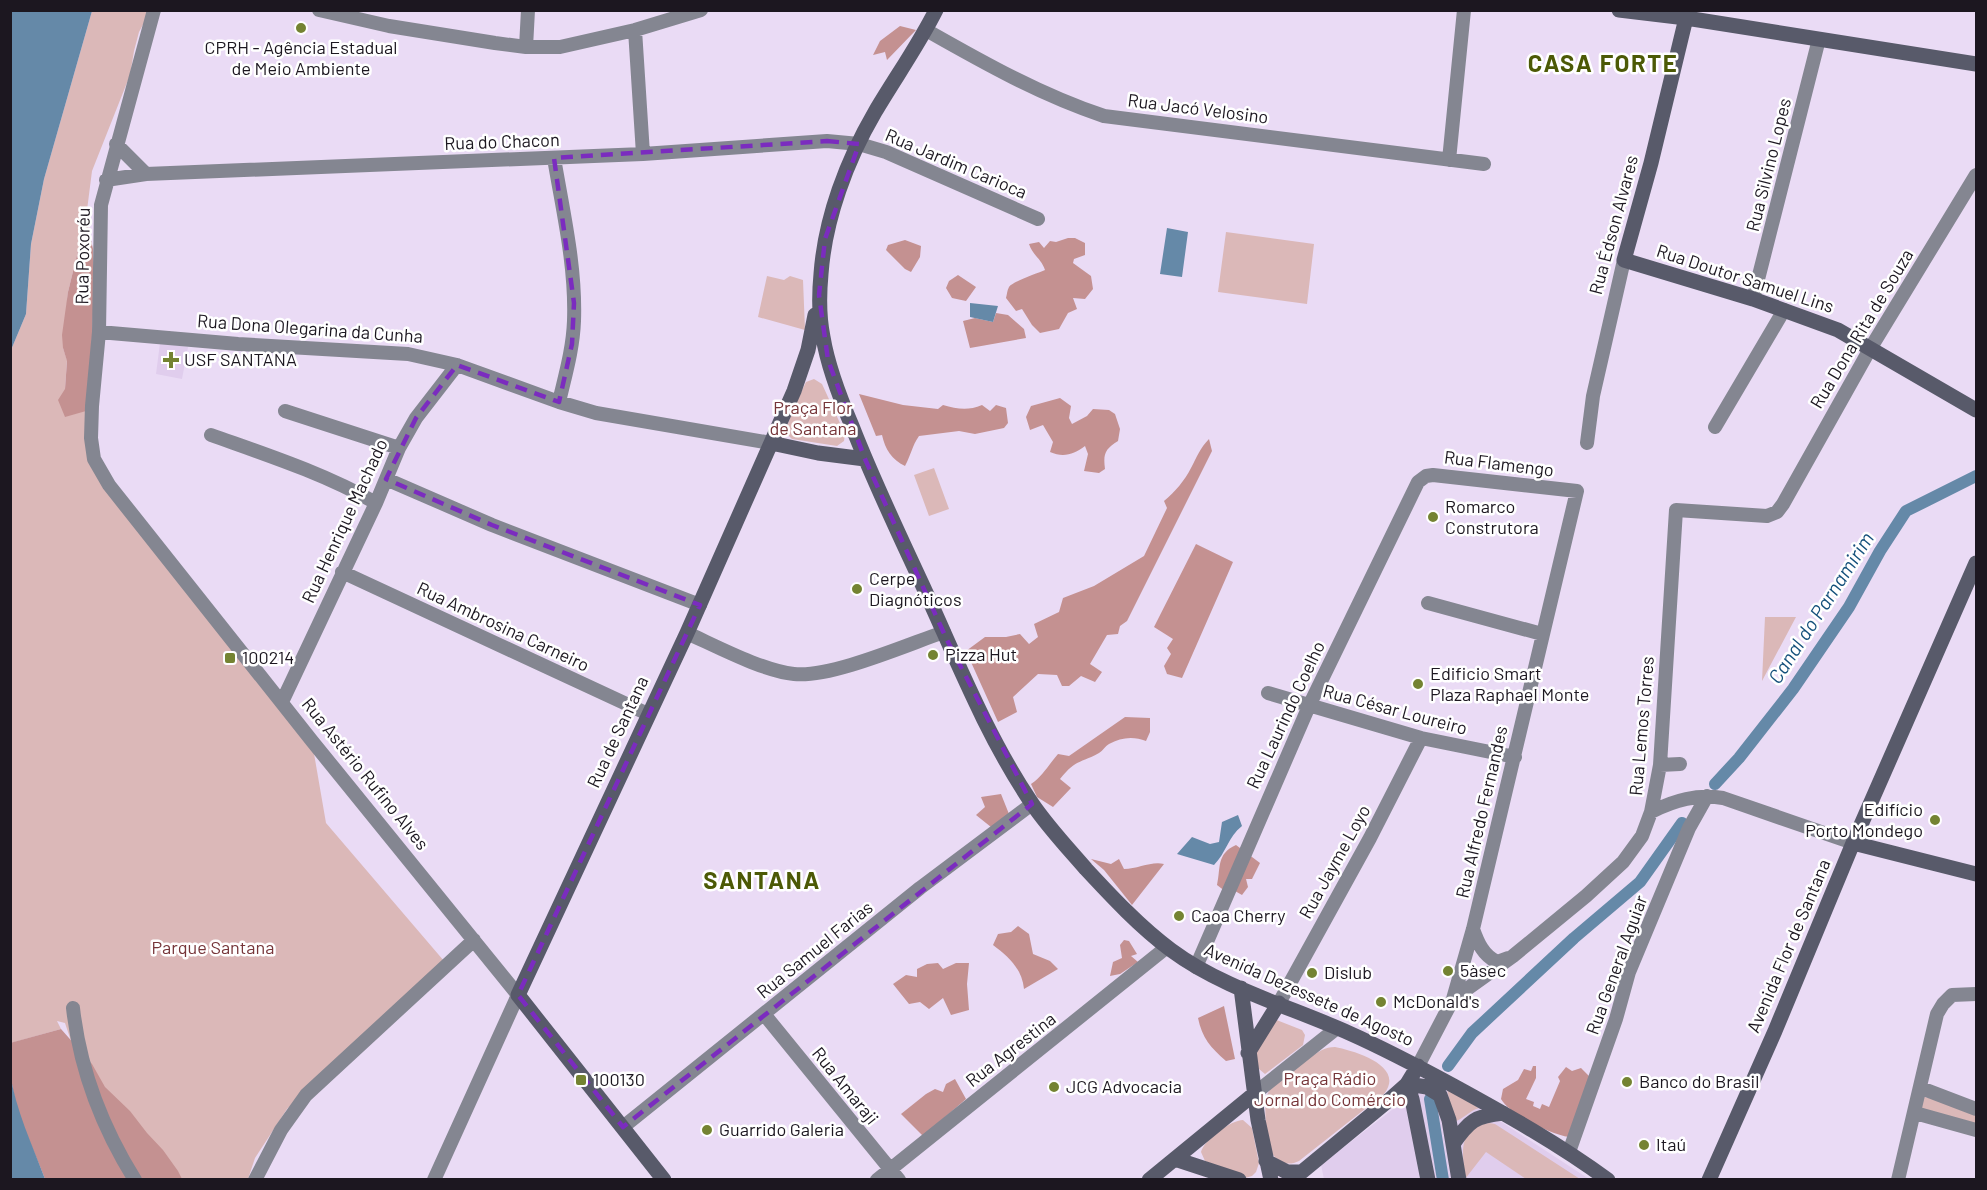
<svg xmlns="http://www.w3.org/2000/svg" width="1987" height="1190" viewBox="0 0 1987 1190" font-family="Barlow,sans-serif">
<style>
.built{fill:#e0cded}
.green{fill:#dbb8b8}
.forest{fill:#c49191}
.water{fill:#6589a8}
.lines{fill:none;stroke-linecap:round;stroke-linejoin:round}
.canal{stroke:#6589a8;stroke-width:12}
.street{stroke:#848691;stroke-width:14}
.secondary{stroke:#585a6a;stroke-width:15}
.marked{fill:none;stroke:#7b2cbf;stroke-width:4.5;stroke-dasharray:12 8;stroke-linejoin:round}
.poi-dot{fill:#748332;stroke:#fff;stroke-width:2}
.labels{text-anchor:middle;stroke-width:5;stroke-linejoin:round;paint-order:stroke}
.poi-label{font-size:18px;fill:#1c1720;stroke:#fff;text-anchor:start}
.street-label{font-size:18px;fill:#1c1720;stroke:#fff}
.park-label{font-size:18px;fill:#763539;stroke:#fff}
.water-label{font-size:20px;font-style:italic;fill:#15517c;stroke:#fff}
.district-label{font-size:24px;font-weight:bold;letter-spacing:1.5px;fill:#4c5906;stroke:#fff}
</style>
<rect width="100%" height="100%" fill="#eadbf5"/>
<path class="built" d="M 160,343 L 188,347 L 182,379 L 156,374 Z
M 1441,1084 L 1497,1119 L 1589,1179 L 1324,1179 L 1321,1165 L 1424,1085 Z"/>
<path class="green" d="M 92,11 L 148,11 L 147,17 L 139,32 L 134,51 L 130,75 L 92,171 L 86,218 L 68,292 L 63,348 L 67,360 L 65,389 L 86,411 L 98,462 L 312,742 L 326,823 L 444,961 L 287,1109 L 255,1158 L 248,1179 L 139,1179 L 71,1041 L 65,1023 L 57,1021 L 61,1029 L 11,1043 L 11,350 L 26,314 L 31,244 L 44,179 Z
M 1226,232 L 1314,244 L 1307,304 L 1218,292 Z
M 767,276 L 784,280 L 790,276 L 803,280 L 805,330 L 758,317 Z
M 814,379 L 822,384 L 845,434 L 844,441 L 837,446 L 792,439 L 785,432 L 794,407 L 806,382 Z
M 934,468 L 949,509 L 929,516 L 914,475 Z
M 1765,617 L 1796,617 L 1762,681 Z
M 1274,1019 L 1302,1030 L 1305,1035 L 1303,1045 L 1265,1074 L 1259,1069 L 1252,1053 Z
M 1335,1047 C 1355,1051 1406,1066 1384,1094 L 1299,1161 C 1291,1165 1280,1165 1274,1156 C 1267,1146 1262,1104 1268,1093 C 1271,1086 1313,1054 1322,1050 C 1326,1048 1330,1047 1335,1047 Z
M 1447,1089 L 1479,1108 C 1469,1111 1463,1119 1456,1121 L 1453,1119 Z
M 1917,1095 L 1976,1110 L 1976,1132 L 1918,1112 Z
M 1243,1120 L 1252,1128 L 1259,1163 L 1256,1172 L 1252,1176 L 1245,1178 L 1205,1161 L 1201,1152 C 1204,1140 1231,1120 1243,1120 Z
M 1489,1123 L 1495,1124 L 1580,1179 L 1526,1179 L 1486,1152 L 1465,1179 C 1463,1154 1456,1129 1489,1123 Z"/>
<path class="forest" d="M 900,26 L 916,30 L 887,60 L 885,52 L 873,55 L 880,41 Z
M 86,218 L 93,249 L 94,292 L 91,359 L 86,411 L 65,417 L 58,400 L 65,389 L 67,361 L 63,348 L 62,335 L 68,292 Z
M 1068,238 L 1075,238 L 1085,243 L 1085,255 L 1074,259 L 1073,263 L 1091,276 L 1093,289 L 1085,299 L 1073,298 L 1077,309 L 1068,313 L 1059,329 L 1040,333 L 1032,325 L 1022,309 L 1016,311 L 1006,298 C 1007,294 1007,291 1009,287 C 1012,282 1038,273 1045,270 C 1041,258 1033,256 1029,244 L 1039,242 L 1044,248 L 1050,241 L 1056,242 Z
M 905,240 L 921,246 L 920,257 L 911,272 L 905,269 L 886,250 L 888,245 Z
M 958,275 L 976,287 L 966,301 L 952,298 L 946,288 L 949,281 Z
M 996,313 L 1008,315 L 1024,329 L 1026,338 L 970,348 L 963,321 L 975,318 L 993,322 Z
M 859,394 L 903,405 L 938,409 L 943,405 C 957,409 968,411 982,405 L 990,411 L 996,405 L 1006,408 L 1008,423 L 1004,428 L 975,434 L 959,431 L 919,436 C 912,446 911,455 905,466 C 892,460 885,449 882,435 L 876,436 Z
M 1060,398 L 1071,406 L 1069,418 L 1072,424 L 1087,416 L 1093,409 L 1109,410 L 1115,414 L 1120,429 L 1118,441 C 1105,449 1103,454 1105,469 L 1099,473 L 1084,471 L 1088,454 L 1085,446 C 1074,454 1064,458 1050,452 L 1053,442 L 1043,425 L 1030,430 L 1026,417 L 1031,406 Z
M 1209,439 L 1212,451 L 1127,621 L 1120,626 L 1118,634 L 1107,635 L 1090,664 L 1102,672 L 1095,682 L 1081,676 L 1069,686 L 1062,686 L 1057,675 L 1038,674 L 1013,697 L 1017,712 L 998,722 L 966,651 L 985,637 L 1006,637 L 1020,634 L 1029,644 L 1038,637 L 1034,624 L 1059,612 L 1063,598 L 1094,586 L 1144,556 L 1167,508 L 1164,501 C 1175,492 1185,480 1191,468 C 1197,457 1200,448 1209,439 Z
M 1196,544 L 1233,562 L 1182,678 L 1167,674 L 1164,666 L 1171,654 L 1167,648 L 1173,639 L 1154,627 Z
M 1125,717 L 1150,718 L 1150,732 L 1146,741 C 1134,736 1121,737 1109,744 C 1105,746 1103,751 1099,753 C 1079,764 1076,759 1060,779 L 1071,788 L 1053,807 L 1037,797 L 1031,784 C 1043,776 1049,764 1058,754 L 1069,756 Z
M 1001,794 L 1009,814 L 991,827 L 976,815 L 985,807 L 981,797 Z
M 1236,845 L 1260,863 L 1252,879 L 1246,879 L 1248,887 L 1242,895 L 1235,891 L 1230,895 L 1217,885 C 1221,868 1216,854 1236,845 Z
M 1091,859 L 1111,864 L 1119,859 L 1124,869 C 1138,869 1151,861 1164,864 L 1132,905 L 1104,870 Z
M 1018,926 L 1029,934 L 1033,954 L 1050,961 L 1058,969 L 1024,989 C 1022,969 1009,957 993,945 L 998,934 L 1011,932 Z
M 1124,940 L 1129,941 L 1137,954 L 1131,956 L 1138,962 L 1120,974 L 1110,976 L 1113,962 L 1122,958 L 1120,945 Z
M 938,963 L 943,969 L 956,963 L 969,963 L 967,984 L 969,1010 L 951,1015 L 943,998 L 929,1009 L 920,1002 L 909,1004 L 893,984 L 906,975 L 917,977 L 917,969 L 927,964 Z
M 1224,1006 L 1235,1059 L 1226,1061 C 1211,1048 1202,1038 1198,1018 Z
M 61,1029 L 92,1064 L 105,1087 L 130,1111 L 147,1133 L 163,1150 L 178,1171 L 182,1179 L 45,1179 C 34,1150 19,1121 13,1090 C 10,1075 10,1059 10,1043 Z
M 1533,1066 L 1536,1066 L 1536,1078 L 1526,1099 L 1534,1102 L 1533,1106 L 1540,1109 L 1542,1104 L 1549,1107 L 1560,1081 L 1558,1077 L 1566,1067 L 1572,1071 L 1581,1068 L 1590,1077 L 1569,1137 C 1551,1134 1510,1115 1501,1099 L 1503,1089 L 1518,1080 L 1524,1069 L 1531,1071 Z
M 955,1079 L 966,1099 L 923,1136 L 901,1114 L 926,1094 L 935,1089 L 943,1092 L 946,1084 Z"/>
<path class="water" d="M 11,10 L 92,11 L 44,179 L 31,244 L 26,314 L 11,350 Z
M 1167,228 L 1188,232 L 1182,277 L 1160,274 Z
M 970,303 L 998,306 L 993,322 L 970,317 Z
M 1238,815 L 1242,826 C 1228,837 1226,853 1214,865 L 1177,854 L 1192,837 L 1210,844 L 1219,842 L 1222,822 Z
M 10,1073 C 16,1111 32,1144 45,1179 L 11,1179 Z"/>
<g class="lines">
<path class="canal" d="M 1715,784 L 1739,758 L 1793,689 L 1849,607 L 1880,551 L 1906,511 L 1976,476
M 1448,1066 L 1472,1033 L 1574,938 L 1640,882 L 1682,823
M 1430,1099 L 1443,1180"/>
<path class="street" d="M 154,10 L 101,205 L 99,332 L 92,406 L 91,438 L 94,459 L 109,485 L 312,741 L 518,995 L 434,1180
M 319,10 L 389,26 L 495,43 L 526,47 L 560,47 L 635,30 L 701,10
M 635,30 L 643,154
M 926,30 C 984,63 1041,95 1104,116 L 1484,164
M 526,47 L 528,10
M 116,144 L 146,174
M 554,158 C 563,212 576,266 574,321 C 573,349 565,376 559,402
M 1449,160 L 1464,10
M 106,180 L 146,174 L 643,154 L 827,141 L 859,144 L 886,152 L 1038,219
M 1753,299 L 1819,39
M 99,332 L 238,344 L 408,354 L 457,365 L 559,402 L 596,413 L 771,443
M 285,411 L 399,448
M 1715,427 L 1784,310
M 211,435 C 267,455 323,473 376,503
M 1587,443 L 1593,396 L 1624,260
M 386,479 L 492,525 L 700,605
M 342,572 L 648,714
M 1428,603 L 1542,634
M 687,633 C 716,646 763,671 794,674 C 831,678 906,645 944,632
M 1268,693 L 1421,738 L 1515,757
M 282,702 L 376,503 L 399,448 L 416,418 L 457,365
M 1660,765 L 1680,764
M 1651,812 C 1675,800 1697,794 1723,798 L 1853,843
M 1473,929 C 1478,943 1483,955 1497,962 L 1508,958
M 1196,967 L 1309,706 L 1418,482 L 1426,476 L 1433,475 L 1577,491 L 1473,929 L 1453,999 L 1418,1066
M 1453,999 L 1513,956 L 1586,896 L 1623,862 L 1642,836 L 1651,812 L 1660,765 L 1676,510 L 1767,516 L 1777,512 L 1783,504 L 1870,349 L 1976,175
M 1279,1003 L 1370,838 L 1421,738
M 73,1008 C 80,1070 102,1127 135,1180
M 764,1014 L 899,1180
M 1921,1088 L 1976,1109
M 1254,1094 L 1337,1028
M 1915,1113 L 1976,1130
M 623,1127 L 920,888 L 1032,804
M 1569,1152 L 1616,1019 L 1629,972 L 1689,828 L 1707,796
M 255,1180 L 281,1130 L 306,1095 L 474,940
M 877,1180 L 1167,947
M 1898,1180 L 1937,1014 L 1943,1004 L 1952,995 L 1976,994"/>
<path class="secondary" d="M 936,10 C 918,46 895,78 875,112 C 847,160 825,218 821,274 C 819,295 819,317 823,337 C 828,367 840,398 852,426 C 873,480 898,532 922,584 C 956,658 986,735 1031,802 C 1047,826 1067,847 1086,869 C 1112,897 1140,927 1171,950 C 1222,988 1291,1007 1349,1033 C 1385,1049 1419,1067 1454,1086 C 1507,1115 1559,1144 1608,1180
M 1619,10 L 1686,18 L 1976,64
M 1686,18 L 1651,163 L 1624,260 L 1753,299 L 1838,330 L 1976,410
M 771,443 L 818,453 L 865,459
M 1853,843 L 1976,874
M 1241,988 L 1258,1120 L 1271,1180
M 1248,1053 L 1279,1003
M 1407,1084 L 1427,1087 L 1440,1095 L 1449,1120 L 1459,1180
M 1407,1084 L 1412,1099 L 1428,1180
M 1453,1144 C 1469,1121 1475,1116 1503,1113
M 1175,1159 L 1239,1180
M 1266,1161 L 1287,1172 L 1300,1172
M 664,1180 L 518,995 L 687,633 L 794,391 L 808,350 L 815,315
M 1149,1180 L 1254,1094
M 1292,1180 L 1389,1100 L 1407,1084 L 1418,1066
M 1709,1180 L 1775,1031 L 1853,843 L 1976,563"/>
</g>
<path class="marked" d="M 827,141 L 859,144 L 825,239 L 819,295 L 828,360 L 865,459 L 947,640 L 1032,804 L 623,1127 L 518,995 L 700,605 L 492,525 L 386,479 L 416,418 L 457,365 L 559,402 L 572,344 L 574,303 L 554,158 Z"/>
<g class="poi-dot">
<circle cx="301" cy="28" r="6"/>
<path d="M168 351h6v6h6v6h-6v6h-6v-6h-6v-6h6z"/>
<circle cx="1433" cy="517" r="6"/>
<circle cx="857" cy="589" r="6"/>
<circle cx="933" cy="655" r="6"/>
<rect x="224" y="652" width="12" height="12" rx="3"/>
<circle cx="1418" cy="684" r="6"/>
<circle cx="1935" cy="820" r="6"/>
<circle cx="1179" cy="916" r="6"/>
<circle cx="1448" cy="971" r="6"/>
<circle cx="1312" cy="973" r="6"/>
<circle cx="1381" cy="1002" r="6"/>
<rect x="575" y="1074" width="12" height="12" rx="3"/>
<circle cx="1627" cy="1082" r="6"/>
<circle cx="1054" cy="1087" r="6"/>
<circle cx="707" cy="1130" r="6"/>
<circle cx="1644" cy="1145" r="6"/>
</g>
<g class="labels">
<g class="poi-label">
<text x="301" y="54" text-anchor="middle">CPRH - Agência Estadual<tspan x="301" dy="21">de Meio Ambiente</tspan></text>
<text x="184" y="366">USF SANTANA</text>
<text x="1445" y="513">Romarco<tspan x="1445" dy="21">Construtora</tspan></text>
<text x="869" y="585">Cerpe<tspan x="869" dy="21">Diagnóticos</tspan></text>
<text x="945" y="661">Pizza Hut</text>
<text x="242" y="664">100214</text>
<text x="1430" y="680">Edificio Smart<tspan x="1430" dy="21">Plaza Raphael Monte</tspan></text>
<text x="1923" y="816" text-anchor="end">Edifício<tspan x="1923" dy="21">Porto Mondego</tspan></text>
<text x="1191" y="922">Caoa Cherry</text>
<text x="1460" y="977">5àsec</text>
<text x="1324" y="979">Dislub</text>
<text x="1393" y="1008">McDonald's</text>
<text x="593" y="1086">100130</text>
<text x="1639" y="1088">Banco do Brasil</text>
<text x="1066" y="1093">JCG Advocacia</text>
<text x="719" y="1136">Guarrido Galeria</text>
<text x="1656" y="1151">Itaú</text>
</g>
<g class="street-label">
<text transform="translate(1198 109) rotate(7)" y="6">Rua Jacó Velosino</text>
<text transform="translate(502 142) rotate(-2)" y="6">Rua do Chacon</text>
<text transform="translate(956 164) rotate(23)" y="6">Rua Jardim Carioca</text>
<text transform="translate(1769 165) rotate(-76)" y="6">Rua Silvino Lopes</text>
<text transform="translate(1614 225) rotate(-75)" y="6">Rua Édson Alvares</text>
<text transform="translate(83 256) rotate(-89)" y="6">Rua Poxoréu</text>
<text transform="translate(1745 279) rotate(18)" y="6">Rua Doutor Samuel Lins</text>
<text transform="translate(310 329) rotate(4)" y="6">Rua Dona Olegarina da Cunha</text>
<text transform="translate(1862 329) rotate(-59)" y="6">Rua Dona Rita de Souza</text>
<text transform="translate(1499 464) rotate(7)" y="6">Rua Flamengo</text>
<text transform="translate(345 521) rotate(-65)" y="6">Rua Henrique Machado</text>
<text transform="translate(503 627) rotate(25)" y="6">Rua Ambrosina Carneiro</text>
<text transform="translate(1395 710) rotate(15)" y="6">Rua César Loureiro</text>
<text transform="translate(1286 715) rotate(-65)" y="6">Rua Laurindo Coelho</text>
<text transform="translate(1642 726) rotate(-85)" y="6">Rua Lemos Torres</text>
<text transform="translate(618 732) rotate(-65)" y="6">Rua de Santana</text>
<text transform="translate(365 774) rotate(51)" y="6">Rua Astério Rufino Alves</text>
<text transform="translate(1482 812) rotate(-77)" y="6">Rua Alfredo Fernandes</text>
<text transform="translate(1335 862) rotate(-61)" y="6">Rua Jayme Loyo</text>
<text transform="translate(1789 946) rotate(-67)" y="6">Avenida Flor de Santana</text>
<text transform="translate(815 950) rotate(-39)" y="6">Rua Samuel Farias</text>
<text transform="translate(1617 965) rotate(-70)" y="6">Rua General Aguiar</text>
<text transform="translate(1309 995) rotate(24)" y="6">Avenida Dezessete de Agosto</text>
<text transform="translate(1011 1050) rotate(-38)" y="6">Rua Agrestina</text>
<text transform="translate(845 1086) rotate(51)" y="6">Rua Amaraji</text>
</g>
<g class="park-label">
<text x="813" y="414">Praça Flor<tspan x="813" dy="21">de Santana</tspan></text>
<text x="213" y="954">Parque Santana</text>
<text x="1330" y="1085">Praça Rádio<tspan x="1330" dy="21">Jornal do Comércio</tspan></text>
</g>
<g class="water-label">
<text transform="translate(1821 608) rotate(-57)" y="7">Canal do Parnamirim</text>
</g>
<g class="district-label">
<text x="1603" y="72">CASA FORTE</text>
<text x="762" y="889">SANTANA</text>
</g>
</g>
<rect width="1987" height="1190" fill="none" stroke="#1c1720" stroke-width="24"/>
</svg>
